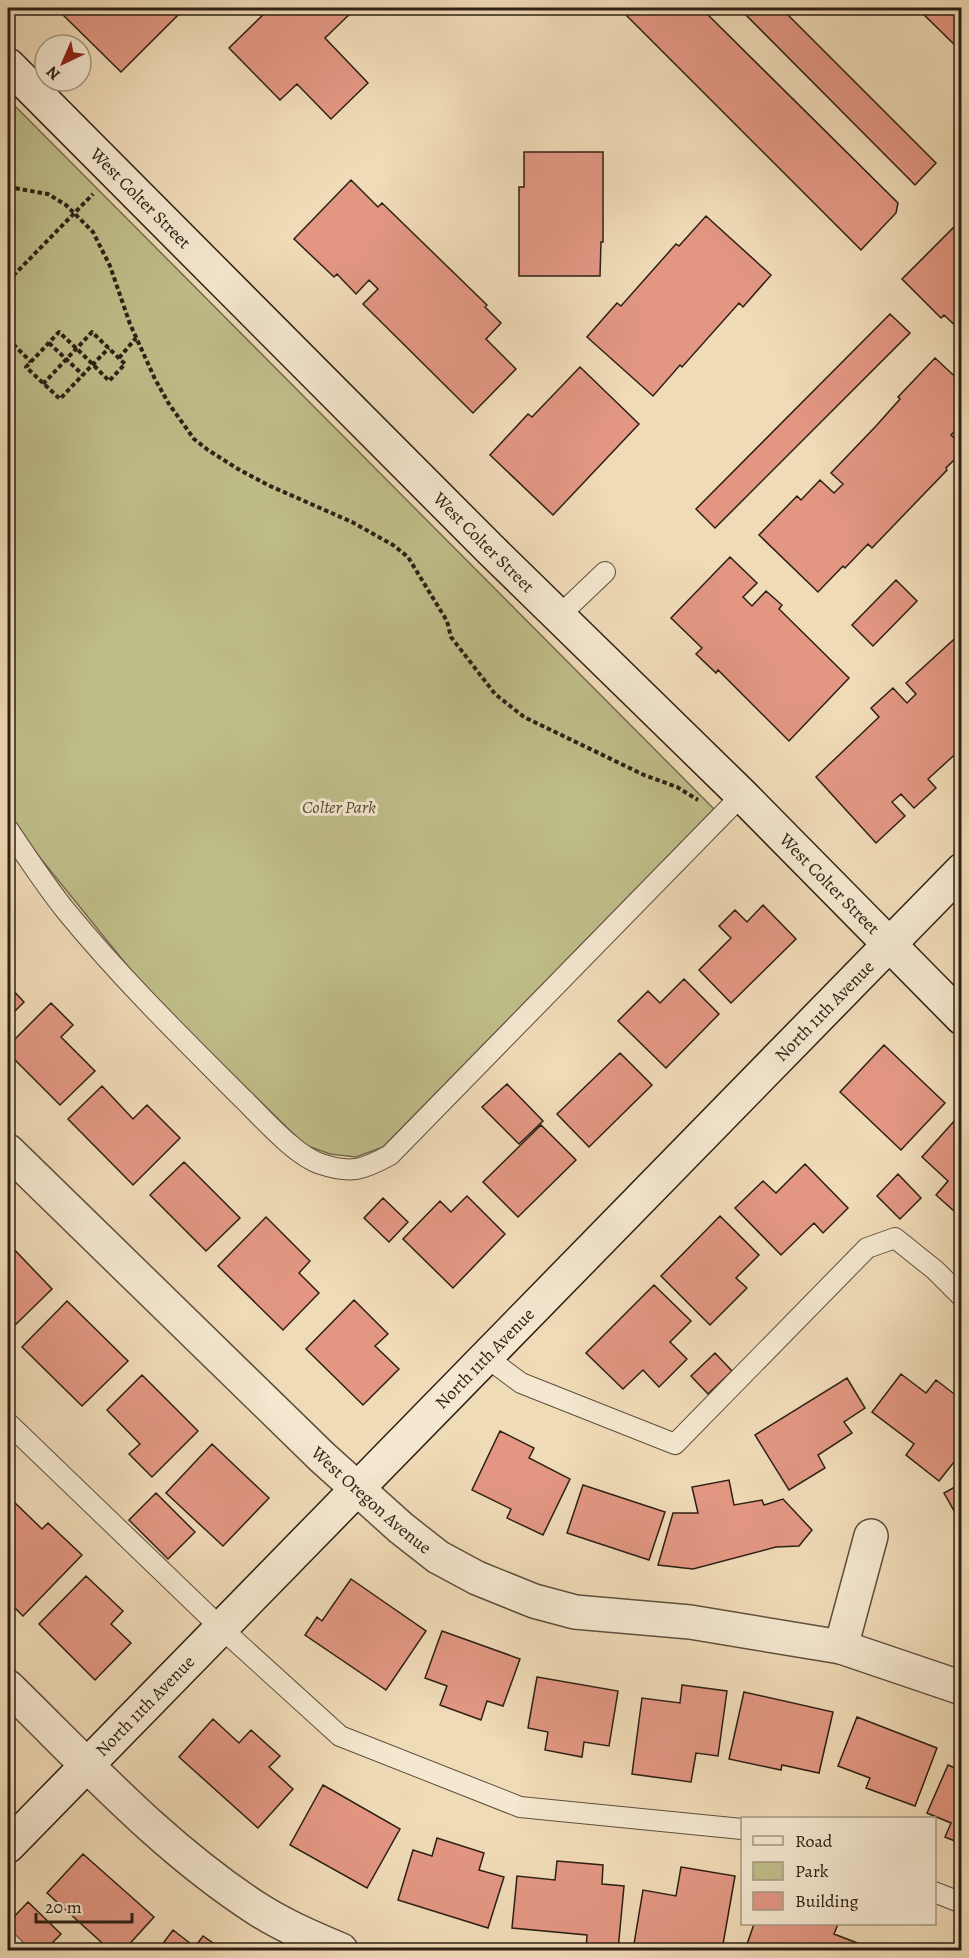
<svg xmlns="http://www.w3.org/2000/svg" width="969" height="1958" viewBox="0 0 969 1958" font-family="Alegreya,serif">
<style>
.green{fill:#bfbe8a;stroke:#766f50;stroke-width:1.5}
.building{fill:#e39783;stroke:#2d2015;stroke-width:1.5}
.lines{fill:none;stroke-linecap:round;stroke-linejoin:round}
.lane-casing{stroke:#5e4f3e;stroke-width:22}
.street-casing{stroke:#5e4f3e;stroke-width:36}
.secondary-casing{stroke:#2d2015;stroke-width:36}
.path{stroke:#2d2015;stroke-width:4;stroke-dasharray:4.5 3;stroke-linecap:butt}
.lane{stroke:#f5e8d0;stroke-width:20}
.street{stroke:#f5e8d0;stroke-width:33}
.secondary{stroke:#f5e8d0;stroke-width:33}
.labels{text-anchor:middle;stroke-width:6;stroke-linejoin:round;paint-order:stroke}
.street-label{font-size:18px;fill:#2d2015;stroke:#f5e8d0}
.park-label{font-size:18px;font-style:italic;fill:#594f38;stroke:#f5e8d0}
</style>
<rect width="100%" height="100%" fill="#f0dbb7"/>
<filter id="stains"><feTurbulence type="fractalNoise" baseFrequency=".00333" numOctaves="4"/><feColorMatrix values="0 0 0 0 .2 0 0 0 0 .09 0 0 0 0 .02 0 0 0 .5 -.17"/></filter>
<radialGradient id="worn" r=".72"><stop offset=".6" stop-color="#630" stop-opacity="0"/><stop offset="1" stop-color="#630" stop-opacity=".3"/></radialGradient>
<path class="green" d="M 8,99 L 714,809 L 383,1147 L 356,1157 L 330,1154 L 305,1145 L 151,995 L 16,828 L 8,815 Z"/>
<path class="building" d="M 56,8 L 180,8 L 183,10 L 121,72 Z
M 270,8 L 356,8 L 325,38 L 368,83 L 331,119 L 297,84 L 280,100 L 229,48 Z
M 619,8 L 701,8 L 898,203 L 896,213 L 861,250 Z
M 739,8 L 781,8 L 936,163 L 915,185 Z
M 917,8 L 962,8 L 962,52 Z
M 524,152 L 603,152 L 603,242 L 601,242 L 600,276 L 519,276 L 519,187 L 524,187 Z
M 351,180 L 378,207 L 382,203 L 487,305 L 485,307 L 501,323 L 486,339 L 516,369 L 473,413 L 363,304 L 378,289 L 369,280 L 356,294 L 337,274 L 334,277 L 294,239 Z
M 706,216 L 771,275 L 743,307 L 739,303 L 682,367 L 680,365 L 653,396 L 587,337 L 617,303 L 621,306 L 676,244 L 679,246 Z
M 960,221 L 962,222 L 962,332 L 944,315 L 941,318 L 902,279 Z
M 890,314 L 910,333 L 715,528 L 696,509 Z
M 935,358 L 962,383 L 962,428 L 960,426 L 951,435 L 962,445 L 962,452 L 946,468 L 947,470 L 872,548 L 868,544 L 845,568 L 843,566 L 818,592 L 759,535 L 797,496 L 801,500 L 820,480 L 834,493 L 843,484 L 831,473 L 876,426 L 900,399 L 898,397 Z
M 580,367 L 639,424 L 553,515 L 490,455 L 528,414 L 532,417 Z
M 730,557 L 757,583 L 743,597 L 752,606 L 766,591 L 782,605 L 779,609 L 849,678 L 789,741 L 718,670 L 716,673 L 696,654 L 702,648 L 671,618 Z
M 896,580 L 917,601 L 873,646 L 852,625 Z
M 962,632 L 962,748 L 928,779 L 936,788 L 914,808 L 901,794 L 892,802 L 905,816 L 876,843 L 816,777 L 879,717 L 871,708 L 893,688 L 907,703 L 916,694 L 906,683 Z
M 763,905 L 796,939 L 731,1003 L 699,970 L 731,938 L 719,926 L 735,910 L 747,922 Z
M 684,979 L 719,1014 L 666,1068 L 618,1021 L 648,991 L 660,1003 Z
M 8,985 L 24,1002 L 8,1018 Z
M 51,1003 L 73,1025 L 61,1037 L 95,1071 L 60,1105 L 8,1053 L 8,1046 Z
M 884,1045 L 945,1103 L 901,1150 L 840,1092 Z
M 620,1053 L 652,1085 L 589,1147 L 557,1114 Z
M 507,1084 L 543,1121 L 519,1144 L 482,1107 Z
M 102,1086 L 133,1119 L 147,1105 L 180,1138 L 133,1185 L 68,1119 Z
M 956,1119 L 962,1124 L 962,1218 L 936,1195 L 948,1181 L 922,1157 Z
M 541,1125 L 576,1160 L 518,1217 L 483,1182 Z
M 184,1162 L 240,1218 L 206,1251 L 150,1195 Z
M 805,1164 L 848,1208 L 823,1233 L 814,1223 L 781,1255 L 735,1208 L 763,1181 L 776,1193 Z
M 898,1174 L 921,1198 L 900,1219 L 877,1196 Z
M 467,1196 L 505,1234 L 453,1288 L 403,1239 L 440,1201 L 451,1212 Z
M 383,1198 L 408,1222 L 389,1242 L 364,1218 Z
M 720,1216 L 759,1255 L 736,1278 L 747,1288 L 710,1325 L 661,1276 Z
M 266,1217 L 310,1261 L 299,1273 L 319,1293 L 283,1330 L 218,1266 Z
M 8,1243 L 52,1289 L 8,1332 Z
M 654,1285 L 691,1321 L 670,1342 L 687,1359 L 659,1387 L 643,1370 L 623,1389 L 586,1353 Z
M 354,1300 L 388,1334 L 375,1346 L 399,1369 L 363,1405 L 306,1349 Z
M 67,1301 L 128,1361 L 82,1406 L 22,1347 Z
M 715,1353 L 732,1371 L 708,1394 L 691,1376 Z
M 901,1374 L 926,1393 L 936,1380 L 962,1400 L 962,1405 L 956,1411 L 962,1415 L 962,1452 L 939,1481 L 906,1455 L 914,1444 L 872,1412 Z
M 142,1375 L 198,1431 L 152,1477 L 129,1454 L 140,1444 L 107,1410 Z
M 847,1378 L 865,1408 L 844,1422 L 852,1433 L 818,1455 L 825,1468 L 789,1490 L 755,1435 Z
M 500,1431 L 534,1448 L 529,1458 L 570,1479 L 543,1535 L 507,1518 L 511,1509 L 472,1490 Z
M 212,1444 L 269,1498 L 223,1546 L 166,1493 Z
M 729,1480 L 734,1505 L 762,1500 L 764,1505 L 783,1499 L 812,1530 L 799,1546 L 776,1547 L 693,1569 L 658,1565 L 673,1513 L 698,1513 L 692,1487 Z
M 962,1483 L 962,1525 L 944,1493 Z
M 583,1485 L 665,1512 L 649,1560 L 567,1533 Z
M 156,1493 L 195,1532 L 168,1559 L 129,1520 Z
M 11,1499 L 42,1529 L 48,1523 L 82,1555 L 23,1616 L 8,1601 L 8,1503 Z
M 86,1576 L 123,1611 L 111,1624 L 131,1643 L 95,1680 L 39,1624 Z
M 351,1579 L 426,1631 L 386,1690 L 305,1635 L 317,1617 L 322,1621 Z
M 442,1631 L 520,1659 L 503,1706 L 487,1701 L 481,1720 L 440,1705 L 447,1686 L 425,1678 Z
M 537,1677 L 618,1691 L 609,1746 L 584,1742 L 582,1757 L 545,1750 L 548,1732 L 528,1728 Z
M 682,1685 L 727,1691 L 718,1756 L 696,1753 L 691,1782 L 632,1774 L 642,1698 L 680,1703 Z
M 744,1692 L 833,1712 L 819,1773 L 782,1765 L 781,1770 L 729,1759 Z
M 857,1717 L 937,1748 L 915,1806 L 866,1788 L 870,1778 L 838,1766 Z
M 213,1719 L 239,1743 L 251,1730 L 280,1756 L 269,1767 L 293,1789 L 258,1828 L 179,1757 Z
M 948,1765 L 962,1771 L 962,1844 L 945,1837 L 951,1823 L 927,1813 Z
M 323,1785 L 400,1829 L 367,1888 L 290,1845 Z
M 437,1838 L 484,1853 L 479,1870 L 504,1877 L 488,1928 L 398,1900 L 413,1850 L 432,1856 Z
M 83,1854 L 154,1917 L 124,1950 L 110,1950 L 47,1893 Z
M 557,1861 L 603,1865 L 602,1884 L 624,1886 L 618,1950 L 586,1950 L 587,1935 L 512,1928 L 517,1876 L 555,1880 Z
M 681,1867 L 735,1876 L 722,1950 L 672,1950 L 634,1944 L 643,1890 L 676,1896 Z
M 28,1902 L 61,1934 L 45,1950 L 28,1950 L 8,1929 L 8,1923 Z
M 754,1924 L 838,1924 L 834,1934 L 860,1944 L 858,1950 L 745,1950 Z
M 173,1930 L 195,1947 L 203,1936 L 223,1950 L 158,1950 Z"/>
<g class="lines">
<defs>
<path id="lane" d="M 560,615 L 605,572
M 8,829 C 27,857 45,885 66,911 C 120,977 181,1037 241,1097 C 261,1116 295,1156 321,1164 C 351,1174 363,1170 390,1155 L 742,795
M 486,1357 L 521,1383 L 675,1444 L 867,1248 L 895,1238 L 935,1270 L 962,1297
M 8,1423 L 221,1628 L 340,1736 L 520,1807 L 742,1829
M 934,1892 L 962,1903
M 8,1942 L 16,1950"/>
<g id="street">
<path id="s1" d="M 8,1151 L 322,1457 L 401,1528 L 438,1557 L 477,1578 L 534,1601 L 575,1612 L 690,1622 L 841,1647 L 962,1688"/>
<path d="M 841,1647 L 871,1536"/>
<path d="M 8,1687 C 88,1765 164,1849 259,1910 C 284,1926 313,1938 341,1950"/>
</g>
<g id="secondary">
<path id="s2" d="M 8,65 L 490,549 L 742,795 L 962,1018"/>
<path id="s3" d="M 8,1846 L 962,870"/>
</g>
</defs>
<use href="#lane" class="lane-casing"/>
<use href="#street" class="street-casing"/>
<use href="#secondary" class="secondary-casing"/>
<path class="path" d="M 8,187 L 48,194 L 66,205 L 93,232 L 110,266 L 130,324 L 155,379 L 169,404 L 194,439 L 208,450 L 238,469 L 270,486 L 352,522 L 393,545 L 408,557 L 447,621 L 451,637 L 495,694 L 524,717 L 644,775 L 677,787 L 698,800
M 8,281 L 93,194
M 8,339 L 31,362
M 49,343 L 83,375
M 119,358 L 136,338
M 43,384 L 92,332 L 125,364 L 109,381 C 93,364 76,348 59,332 L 26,367 L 60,399 C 76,382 92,365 109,348"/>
<use href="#lane" class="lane"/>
<use href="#street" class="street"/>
<use href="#secondary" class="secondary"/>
</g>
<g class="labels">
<g class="street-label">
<text dy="6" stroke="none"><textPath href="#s2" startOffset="188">West Colter Street</textPath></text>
<text dy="6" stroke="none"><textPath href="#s2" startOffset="674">West Colter Street</textPath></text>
<text dy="6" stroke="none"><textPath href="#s2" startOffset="1160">West Colter Street</textPath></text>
<text dy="6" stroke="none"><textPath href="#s3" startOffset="1168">North 11th Avenue</textPath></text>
<text dy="6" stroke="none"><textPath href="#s3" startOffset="682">North 11th Avenue</textPath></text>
<text dy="6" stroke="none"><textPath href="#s1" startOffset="504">West Oregon Avenue</textPath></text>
<text dy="6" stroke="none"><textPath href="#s3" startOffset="196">North 11th Avenue</textPath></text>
</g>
<g class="park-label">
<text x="339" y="813">Colter Park</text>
</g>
</g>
<rect width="969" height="1958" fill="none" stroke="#f0dbb7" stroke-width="30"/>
<rect x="9" y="9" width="951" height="1940" fill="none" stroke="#2d2015" stroke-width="3"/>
<rect x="15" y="15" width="939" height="1928" fill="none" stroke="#2d2015" stroke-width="1.5"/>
<rect x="741" y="1817" width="195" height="108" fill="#f5e8d0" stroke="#a59885" stroke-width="1.5"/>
<rect x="753" y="1836" width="30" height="9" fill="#f5e8d0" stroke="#a59885" stroke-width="1.5"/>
<text x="795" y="1847" font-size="18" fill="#2d2015">Road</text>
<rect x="753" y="1862" width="30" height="18" fill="#bfbe8a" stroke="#a59885" stroke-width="1.5"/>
<text x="795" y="1877" font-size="18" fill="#2d2015">Park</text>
<rect x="753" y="1892" width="30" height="18" fill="#e39783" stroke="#a59885" stroke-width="1.5"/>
<text x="795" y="1907" font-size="18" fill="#2d2015">Building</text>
<g transform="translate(63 63) rotate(224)"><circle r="28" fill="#f5e8d0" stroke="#a59885" stroke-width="1.5"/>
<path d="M0-4.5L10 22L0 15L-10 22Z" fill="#8f2418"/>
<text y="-9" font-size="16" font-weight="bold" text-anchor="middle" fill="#2d2015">N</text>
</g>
<path d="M36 1913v9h96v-9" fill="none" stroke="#2d2015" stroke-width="3"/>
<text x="45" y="1913" font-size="18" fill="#2d2015" stroke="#f5e8d0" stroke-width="4.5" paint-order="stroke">20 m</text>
<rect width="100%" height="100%" filter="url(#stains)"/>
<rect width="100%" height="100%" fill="url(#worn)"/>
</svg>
